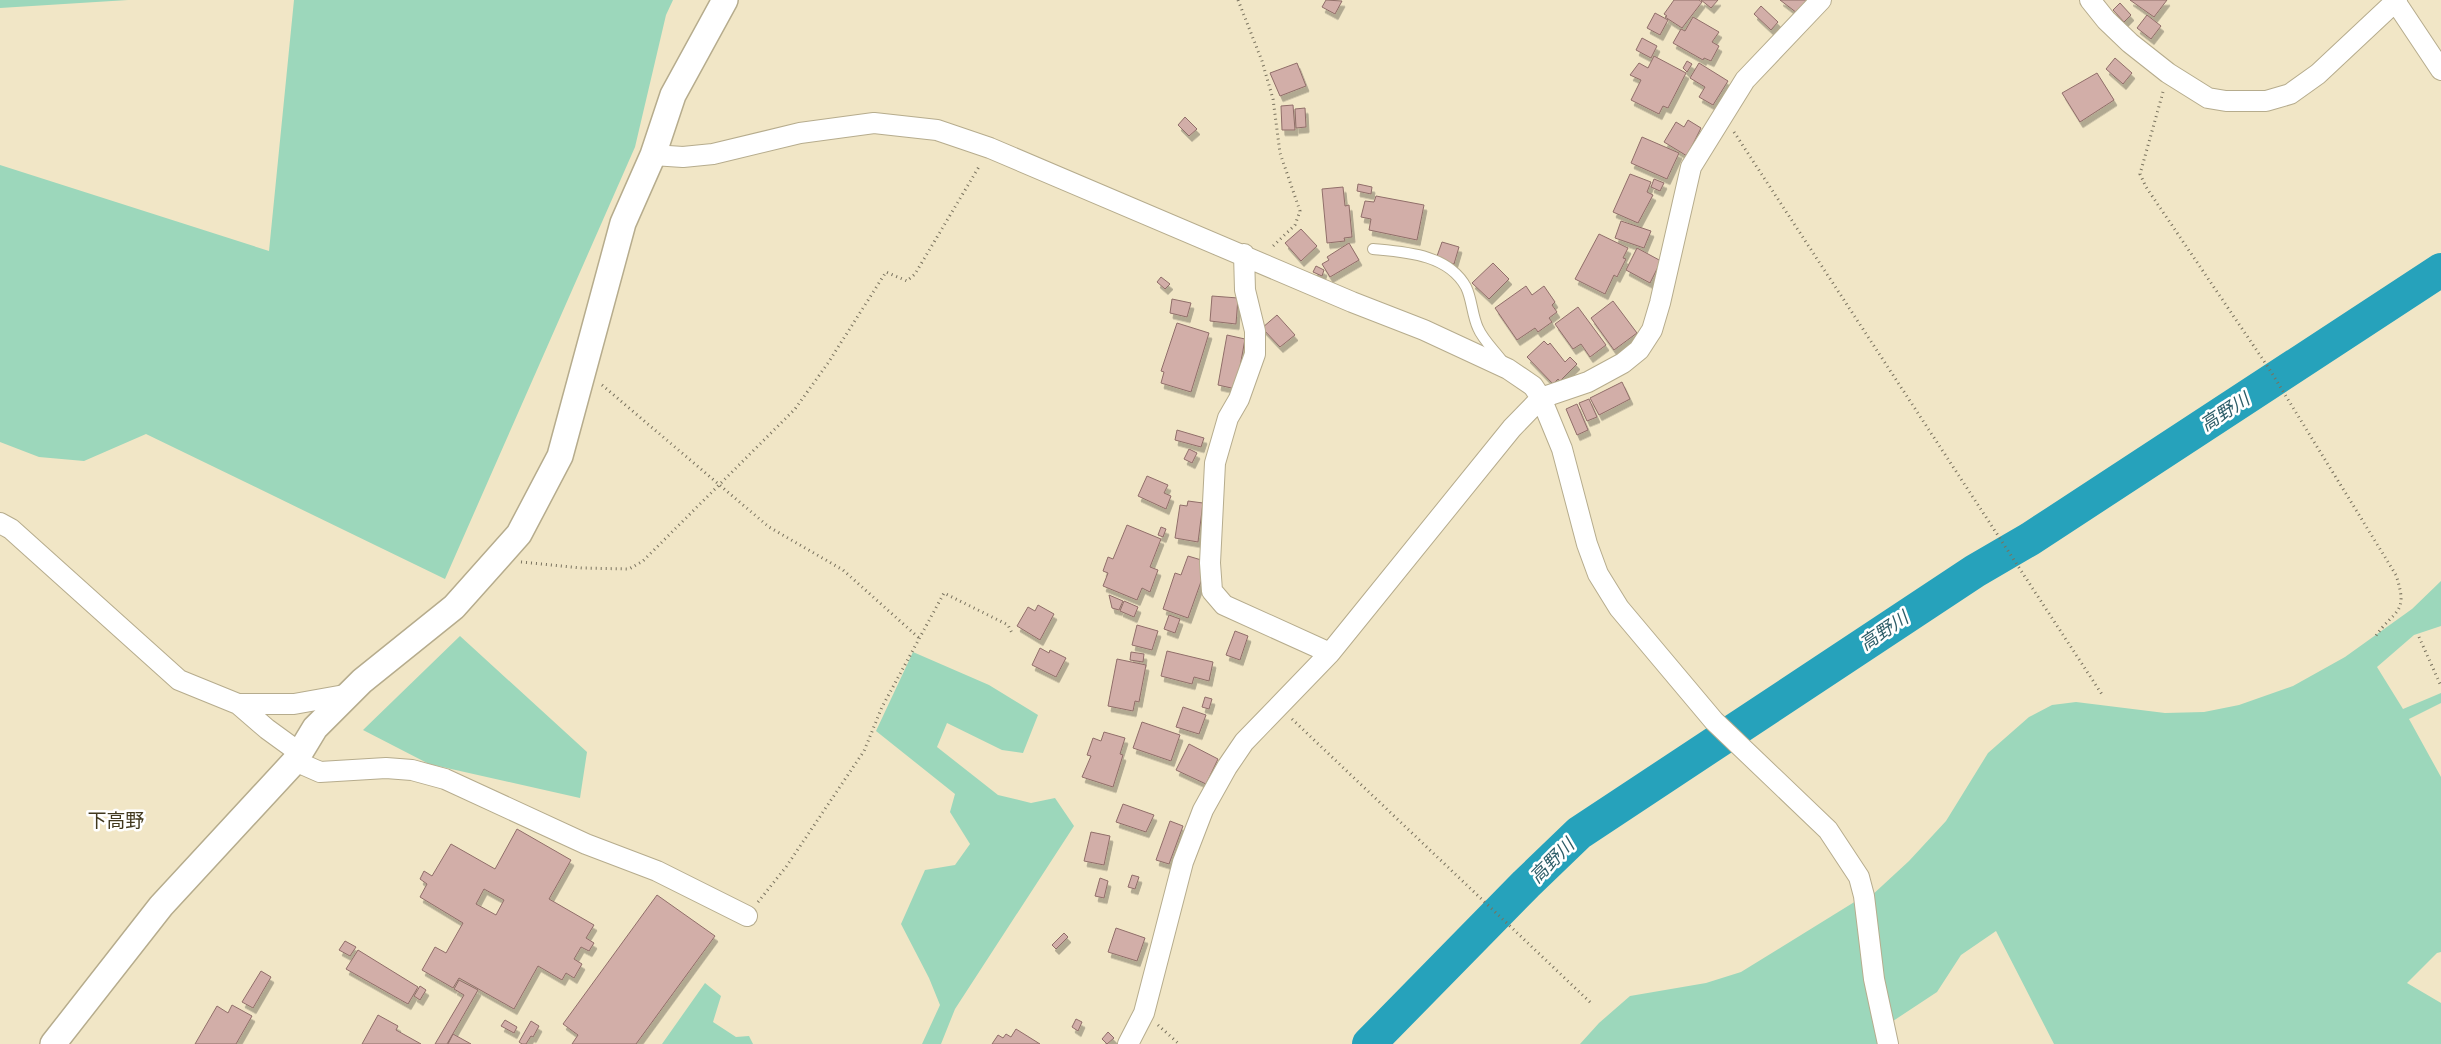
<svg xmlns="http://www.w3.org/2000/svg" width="2441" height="1044" viewBox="0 0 2441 1044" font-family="Barlow,'Noto Sans JP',sans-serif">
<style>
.green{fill:#9cd7bb}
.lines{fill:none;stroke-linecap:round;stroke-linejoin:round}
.river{stroke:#26a2bb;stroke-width:34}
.building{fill:#d2aea8;stroke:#906e69;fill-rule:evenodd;filter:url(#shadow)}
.service-casing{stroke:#b6ac8d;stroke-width:12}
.minor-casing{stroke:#b6ac8d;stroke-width:22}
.tertiary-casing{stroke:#b6ac8d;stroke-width:28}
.path{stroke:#79725e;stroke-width:3;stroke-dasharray:1 4;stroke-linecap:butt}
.service{stroke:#fff;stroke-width:10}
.minor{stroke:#fff;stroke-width:20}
.tertiary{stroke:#fff;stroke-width:25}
.labels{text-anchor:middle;stroke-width:5;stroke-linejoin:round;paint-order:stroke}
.water-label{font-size:18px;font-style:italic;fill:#2d5d68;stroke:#fff}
.quarter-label{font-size:19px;fill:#41381d;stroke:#fff}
</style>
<defs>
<filter id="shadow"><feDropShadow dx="3" dy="5.5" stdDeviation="0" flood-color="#0004"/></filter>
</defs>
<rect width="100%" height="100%" fill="#f1e6c6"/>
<path class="green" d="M 0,0 L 128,0 L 0,8 Z
M 294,0 L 673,0 L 666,15 L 635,147 L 445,579 L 146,434 L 84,461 L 39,457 L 0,442 L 0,165 L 269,251 Z
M 2441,581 L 2441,626 L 2414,635 L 2377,667 L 2403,709 L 2441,693 L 2441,703 L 2409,719 L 2441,777 L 2441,952 L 2437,953 L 2407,983 L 2441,1003 L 2441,1044 L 2054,1044 L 1996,931 L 1961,955 L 1937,992 L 1890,1023 L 1870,897 L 1909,861 L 1946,821 L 1988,753 L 2029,717 L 2052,705 L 2076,702 L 2165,713 L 2204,712 L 2239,705 L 2293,686 L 2345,657 L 2412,609 Z
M 460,636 L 587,752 L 580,798 L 429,764 L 363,730 Z
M 913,652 L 989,685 L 1038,715 L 1023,753 L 1002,750 L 947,723 L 937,747 L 998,795 L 1031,803 L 1055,798 L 1074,826 L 955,1009 L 941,1044 L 922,1044 L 940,1005 L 929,978 L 901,924 L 925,870 L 955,865 L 970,844 L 950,812 L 955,794 L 876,731 Z
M 1856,901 L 1881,1044 L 1580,1044 L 1599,1023 L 1630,996 L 1706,983 L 1741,972 Z
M 705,983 L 721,996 L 713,1022 L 736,1037 L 749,1036 L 753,1044 L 662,1044 Z"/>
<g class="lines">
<path class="river" d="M 1369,1044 L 1526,884 L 1579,833 L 1975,571 L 2030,539 L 2441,270"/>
</g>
<path class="building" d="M 1326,0 L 1342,1 L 1335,14 L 1322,7 Z
M 1674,0 L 1699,0 L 1702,2 L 1682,28 L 1665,17 L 1667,16 L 1664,14 Z
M 1701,0 L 1718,0 L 1711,8 Z
M 1780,0 L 1807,0 L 1797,13 Z
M 2130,0 L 2167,0 L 2154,17 Z
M 2120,3 L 2131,15 L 2124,22 L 2113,10 Z
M 1761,6 L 1778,22 L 1771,30 L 1754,14 Z
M 1655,13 L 1668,20 L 1660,35 L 1647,28 Z
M 2147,15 L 2161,26 L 2151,39 L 2137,28 Z
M 1693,17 L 1719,32 L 1712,42 L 1719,46 L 1711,61 L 1704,58 L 1703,60 L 1673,43 L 1681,29 L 1685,31 Z
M 1642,38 L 1657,46 L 1651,58 L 1636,50 Z
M 1654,56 L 1686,73 L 1668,108 L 1663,106 L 1659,114 L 1631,100 L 1641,80 L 1630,75 L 1639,63 L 1648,68 Z
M 2115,58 L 2132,73 L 2123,84 L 2106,69 Z
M 1687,61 L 1692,64 L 1687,72 L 1683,68 Z
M 1297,63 L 1306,86 L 1280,96 L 1270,73 Z
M 1699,63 L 1728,81 L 1713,105 L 1699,97 L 1705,87 L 1690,78 Z
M 2097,73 L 2114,100 L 2080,122 L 2062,93 Z
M 1293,105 L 1295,130 L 1282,130 L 1281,106 Z
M 1305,108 L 1306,127 L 1296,128 L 1295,109 Z
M 1185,117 L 1197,129 L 1189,136 L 1178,125 Z
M 1688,120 L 1701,128 L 1687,156 L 1664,142 L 1676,122 L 1684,127 Z
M 1642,137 L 1679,153 L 1667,179 L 1631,163 Z
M 1630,174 L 1651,182 L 1647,192 L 1653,195 L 1638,223 L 1613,212 Z
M 1654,179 L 1664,183 L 1660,191 L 1651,187 Z
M 1358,184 L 1372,187 L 1371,194 L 1357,191 Z
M 1343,187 L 1345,206 L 1349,205 L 1352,237 L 1344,238 L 1345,241 L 1327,243 L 1322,189 Z
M 1376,196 L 1424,205 L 1417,240 L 1369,230 L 1371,219 L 1361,217 L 1365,201 L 1374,202 Z
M 1621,221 L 1651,231 L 1644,248 L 1615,238 Z
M 1301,229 L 1317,246 L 1301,261 L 1285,243 Z
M 1599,234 L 1628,248 L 1623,258 L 1626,259 L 1617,277 L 1614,275 L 1605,294 L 1575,279 Z
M 1442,242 L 1459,247 L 1454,264 L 1436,259 Z
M 1349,243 L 1359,260 L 1330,277 L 1322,264 L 1329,260 L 1327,257 Z
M 1637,248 L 1661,261 L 1650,283 L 1626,270 Z
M 1493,263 L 1509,279 L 1489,299 L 1472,283 Z
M 1316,266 L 1324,270 L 1322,276 L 1313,272 Z
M 1161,277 L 1170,284 L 1165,289 L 1157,282 Z
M 1526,286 L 1532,295 L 1544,286 L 1555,302 L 1552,305 L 1557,312 L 1549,318 L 1552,322 L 1538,332 L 1535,328 L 1517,340 L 1495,308 Z
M 1212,296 L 1238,298 L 1236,324 L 1210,321 Z
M 1172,299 L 1191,303 L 1187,317 L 1170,313 Z
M 1613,301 L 1637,333 L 1614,350 L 1591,318 Z
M 1578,307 L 1606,345 L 1590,357 L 1581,344 L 1573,349 L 1555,324 Z
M 1277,315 L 1295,335 L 1280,347 L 1262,328 Z
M 1177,323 L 1209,333 L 1191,392 L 1161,383 L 1164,372 L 1161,371 Z
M 1227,335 L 1245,339 L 1236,389 L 1218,385 Z
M 1544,341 L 1548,345 L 1550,343 L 1565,362 L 1570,357 L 1577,364 L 1560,381 L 1558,379 L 1553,384 L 1527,357 Z
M 1622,382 L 1630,399 L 1599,415 L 1590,398 Z
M 1589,399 L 1597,417 L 1587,421 L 1579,403 Z
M 1577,404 L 1588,430 L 1577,435 L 1566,409 Z
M 1177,430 L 1204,438 L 1201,447 L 1175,440 Z
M 1189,449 L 1197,453 L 1192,463 L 1184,459 Z
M 1147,476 L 1168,485 L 1164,493 L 1171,496 L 1166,509 L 1138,496 Z
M 1188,501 L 1203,503 L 1198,542 L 1175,538 L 1180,505 L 1187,506 Z
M 1127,525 L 1161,539 L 1150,567 L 1158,570 L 1150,592 L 1142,588 L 1137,600 L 1103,586 L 1108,573 L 1103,571 L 1108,557 L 1113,559 Z
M 1161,527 L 1166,529 L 1163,537 L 1158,535 Z
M 1188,556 L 1208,562 L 1188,618 L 1163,609 L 1175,573 L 1181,575 Z
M 1109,595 L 1123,601 L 1119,610 L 1112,608 Z
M 1124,601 L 1138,607 L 1134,617 L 1120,611 Z
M 1038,605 L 1054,614 L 1040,640 L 1017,626 L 1028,607 L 1035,611 Z
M 1169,615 L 1180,619 L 1175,633 L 1164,629 Z
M 1137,625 L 1158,631 L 1152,650 L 1132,645 Z
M 1235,631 L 1248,636 L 1240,660 L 1226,655 Z
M 1040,648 L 1049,653 L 1050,650 L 1066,658 L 1056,677 L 1032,665 Z
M 1167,651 L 1213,662 L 1209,681 L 1194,677 L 1192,684 L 1161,676 Z
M 1131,652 L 1144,654 L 1143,662 L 1130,660 Z
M 1117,659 L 1146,665 L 1139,702 L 1135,701 L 1133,711 L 1108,706 Z
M 1205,697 L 1212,699 L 1209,709 L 1202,707 Z
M 1183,707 L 1206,715 L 1199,734 L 1176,727 Z
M 1142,722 L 1180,735 L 1171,761 L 1133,748 Z
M 1104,732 L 1125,738 L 1120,754 L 1123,755 L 1113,787 L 1082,777 L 1091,756 L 1087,755 L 1093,738 L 1101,741 Z
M 1189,744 L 1218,759 L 1206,784 L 1176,770 Z
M 1123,804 L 1154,815 L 1146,832 L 1116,822 Z
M 1170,821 L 1183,826 L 1169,864 L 1156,860 Z
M 517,829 L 571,860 L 549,899 L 594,925 L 586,938 L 594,943 L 589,951 L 581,947 L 574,959 L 582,964 L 574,978 L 566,973 L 562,980 L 538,966 L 514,1009 L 459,978 L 453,988 L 422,970 L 435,947 L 446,953 L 463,923 L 420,897 L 427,884 L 420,879 L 424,871 L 432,876 L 451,844 L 495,869 ZM 484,889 L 504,900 L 496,915 L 476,904 Z
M 1091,832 L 1110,836 L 1104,865 L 1084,861 Z
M 1132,875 L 1139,877 L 1135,889 L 1128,887 Z
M 1100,878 L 1108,881 L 1104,898 L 1095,896 Z
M 657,895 L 715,936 L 636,1044 L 572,1044 L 578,1035 L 563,1024 Z
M 1116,928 L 1145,938 L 1137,961 L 1108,952 Z
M 1064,933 L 1068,937 L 1056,949 L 1052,945 Z
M 345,941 L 356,947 L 350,956 L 339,950 Z
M 358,950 L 418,987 L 408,1004 L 346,969 Z
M 261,971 L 271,977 L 253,1008 L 242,1002 Z
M 459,980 L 478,990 L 447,1044 L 435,1044 L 464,995 L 454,989 Z
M 420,986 L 426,990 L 420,1000 L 414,996 Z
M 232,1005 L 252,1016 L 236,1044 L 195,1044 L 217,1006 L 228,1013 Z
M 378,1015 L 398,1026 L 396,1030 L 421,1044 L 362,1044 Z
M 1076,1019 L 1082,1022 L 1078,1031 L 1072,1027 Z
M 505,1020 L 517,1027 L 514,1033 L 501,1026 Z
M 531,1021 L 539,1026 L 533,1037 L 531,1036 L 526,1044 L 522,1044 L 519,1042 Z
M 1016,1029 L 1040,1044 L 992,1044 L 998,1035 L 1003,1038 L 1006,1034 L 1011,1037 Z
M 1108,1032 L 1114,1038 L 1107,1044 L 1102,1039 Z
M 453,1034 L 471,1044 L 448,1044 Z"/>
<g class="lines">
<defs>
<path id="service" d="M 1373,249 C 1405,252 1448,254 1466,287 C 1472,299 1472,315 1478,328 C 1483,340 1495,351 1503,362"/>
<path id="minor" d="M 2090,0 L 2106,20 L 2130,43 L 2168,73 L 2208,98 L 2226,101 L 2266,101 L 2290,94 L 2318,74 L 2397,0
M 2395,1 L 2441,70
M 653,155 L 683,157 L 713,154 L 800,133 L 874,123 L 937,130 L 990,148 L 1352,302 L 1424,330 L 1508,369 L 1533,386 L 1541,398 L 1562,449 L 1587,544 L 1598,574 L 1619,608 L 1714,721 L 1828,830 L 1859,877 L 1864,896 L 1874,979 L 1888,1044
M 1244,254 L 1245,290 L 1255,331 L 1255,354 L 1239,399 L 1228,418 L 1215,463 L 1210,563 L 1212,591 L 1224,605 L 1330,653
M 0,523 L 11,529 L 179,680 L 238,704 L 267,729 L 300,753
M 238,704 L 294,704 L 350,694
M 295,761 L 320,772 L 386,768 L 412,770 L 445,779 L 586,844 L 657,871 L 747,916
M 1128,1044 L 1144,1013 L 1183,862 L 1203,810 L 1227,767 L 1244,742 L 1330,653 L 1512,428 L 1541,398 L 1588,382 L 1623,363 L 1639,350 L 1652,330 L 1660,303 L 1691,167 L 1745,80 L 1821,0"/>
<path id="tertiary" d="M 53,1044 L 161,906 L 295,761 L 315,728 L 362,681 L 454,607 L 519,534 L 560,456 L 623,223 L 653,155 L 673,95 L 725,0"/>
</defs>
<use href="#service" class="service-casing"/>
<use href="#minor" class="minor-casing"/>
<use href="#tertiary" class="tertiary-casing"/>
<path class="path" d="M 1238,0 L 1262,61 L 1273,99 L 1280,153 L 1300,211 L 1295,225 L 1271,248
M 2163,92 L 2140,174 L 2146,187 L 2268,367 L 2396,575 C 2409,615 2395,608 2375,637
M 1734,132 L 2103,696
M 602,385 L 769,527 L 843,570 L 919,638
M 521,562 L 582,568 L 629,569 L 643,561 L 795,409 L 828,363 L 886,272 L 907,281 L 915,274 L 980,165
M 2419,637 L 2441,686
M 1292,719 L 1592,1004
M 758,902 L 786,867 L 864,751 L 882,707 L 944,593 L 1008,625 L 1012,633
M 1158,1025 L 1179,1044"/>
<use href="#service" class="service"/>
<use href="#minor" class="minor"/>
<use href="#tertiary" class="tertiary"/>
</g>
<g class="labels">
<g class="water-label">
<text transform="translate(2225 412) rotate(-33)" y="6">高野川</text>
<text transform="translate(1884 631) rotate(-34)" y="6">高野川</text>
<text transform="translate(1552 861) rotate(-45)" y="6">高野川</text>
</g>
<g class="quarter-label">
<text x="116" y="827">下高野</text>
</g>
</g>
</svg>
